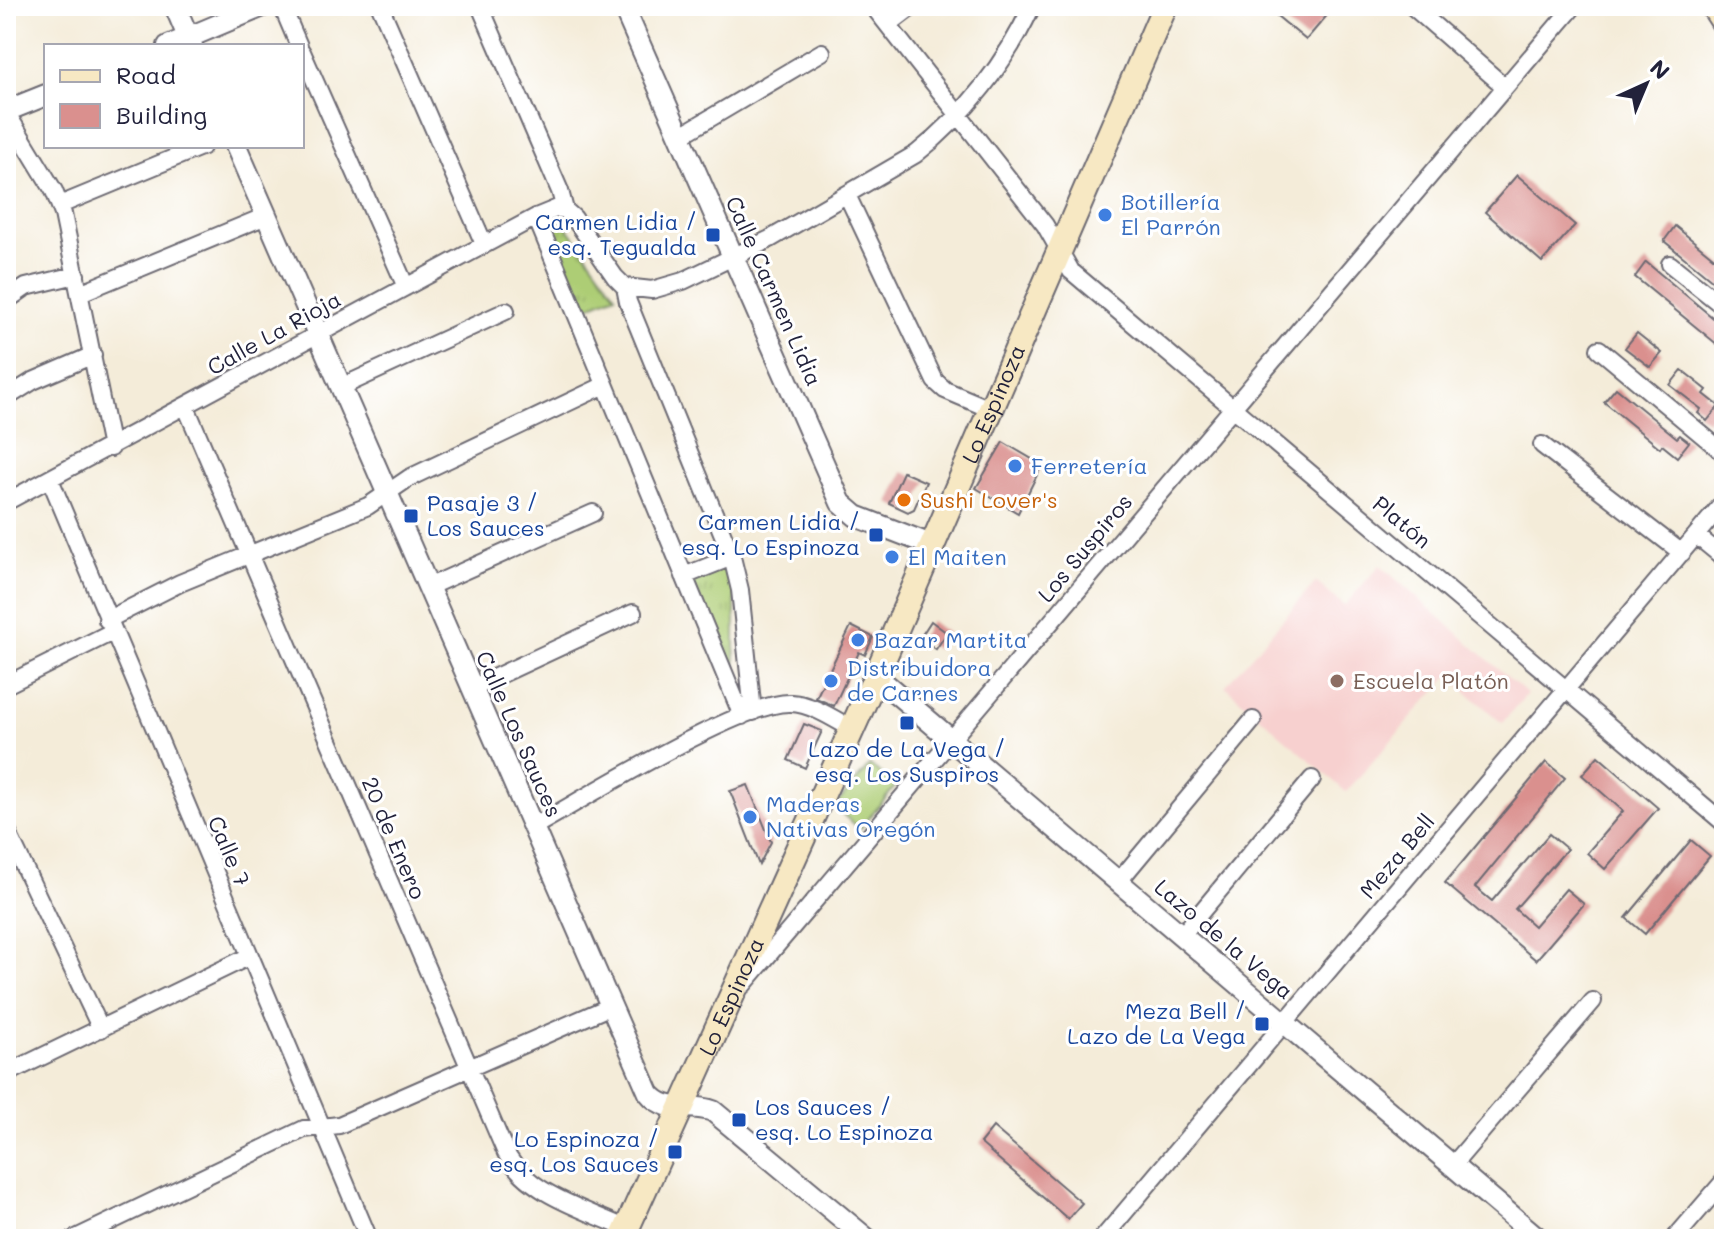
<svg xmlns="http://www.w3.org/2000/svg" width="1730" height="1245" viewBox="0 0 1730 1245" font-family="Mali,sans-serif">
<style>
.built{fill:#f7d0cf}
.grass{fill:url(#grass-tufts);stroke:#687858;stroke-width:2}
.garden{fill:#adcd75;stroke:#687858;stroke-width:2}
.building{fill:#da908e}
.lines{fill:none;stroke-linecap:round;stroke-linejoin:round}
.minor-casing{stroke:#6c6972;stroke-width:20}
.tertiary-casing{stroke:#6c6972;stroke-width:24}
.secondary-casing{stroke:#6c6972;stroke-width:28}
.minor{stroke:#fff;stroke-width:16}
.tertiary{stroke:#fff;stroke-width:20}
.secondary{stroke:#f7e8c3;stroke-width:24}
.shop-dot{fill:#3f7fe0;stroke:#fff;stroke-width:3}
.transit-dot{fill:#1a4fb4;stroke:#fff;stroke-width:3}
.food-dot{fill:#e8710a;stroke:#fff;stroke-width:3}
.education-dot{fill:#8d6e63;stroke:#fff;stroke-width:3}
.labels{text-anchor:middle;stroke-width:6;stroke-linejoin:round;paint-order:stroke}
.shop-label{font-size:22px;fill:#366cbe;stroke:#fff;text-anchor:start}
.transit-label{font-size:22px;fill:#164399;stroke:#fff;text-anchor:end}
.street-label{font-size:22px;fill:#22223b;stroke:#fff}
.food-label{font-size:22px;fill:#c56008;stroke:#fff;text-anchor:start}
.education-label{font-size:22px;fill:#785e54;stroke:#fff;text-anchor:start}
</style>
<defs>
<pattern id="grass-tufts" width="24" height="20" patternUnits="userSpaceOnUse" patternTransform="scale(2)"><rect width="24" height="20" fill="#adcd75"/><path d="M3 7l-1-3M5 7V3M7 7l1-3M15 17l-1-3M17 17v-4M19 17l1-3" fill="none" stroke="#95b066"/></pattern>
</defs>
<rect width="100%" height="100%" fill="#fff"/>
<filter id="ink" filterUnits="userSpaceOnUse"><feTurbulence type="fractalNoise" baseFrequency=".0125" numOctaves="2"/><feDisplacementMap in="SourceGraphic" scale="16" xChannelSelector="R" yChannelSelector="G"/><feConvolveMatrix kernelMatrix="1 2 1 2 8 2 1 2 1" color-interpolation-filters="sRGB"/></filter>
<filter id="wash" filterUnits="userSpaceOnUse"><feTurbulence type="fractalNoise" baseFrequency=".006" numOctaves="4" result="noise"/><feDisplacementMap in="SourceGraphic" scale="32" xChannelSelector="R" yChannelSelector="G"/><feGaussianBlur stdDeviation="1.8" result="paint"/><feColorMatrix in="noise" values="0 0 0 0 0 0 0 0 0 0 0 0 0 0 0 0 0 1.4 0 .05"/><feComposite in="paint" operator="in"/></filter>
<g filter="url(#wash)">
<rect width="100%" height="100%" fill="#f4ecd9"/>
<path class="built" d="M 1380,565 L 1527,694 L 1502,723 L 1448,676 L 1346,792 L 1225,686 L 1316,582 L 1344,606 Z"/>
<path class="grass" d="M 562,220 L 616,295 L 580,310 L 546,227 Z
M 727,566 L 735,587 L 735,691 L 691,579 Z"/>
<path class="garden" d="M 870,765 L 896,786 L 860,829 L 834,807 Z"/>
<g id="blocks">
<path class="building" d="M 1265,6 L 1335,6 L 1306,40 Z
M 1517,175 L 1575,225 L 1542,262 L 1485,212 Z
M 1675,226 L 1724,266 L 1724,290 L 1664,241 Z
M 1646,262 L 1724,327 L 1724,350 L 1635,277 Z
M 1637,333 L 1662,353 L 1650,367 L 1625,348 Z
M 1682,370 L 1707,390 L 1704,394 L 1719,406 L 1707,421 L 1698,413 L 1701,409 L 1670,385 Z
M 1616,388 L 1677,438 L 1680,435 L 1689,442 L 1677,457 L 1662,445 L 1660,448 L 1604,402 Z
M 1003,442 L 1042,465 L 1018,513 L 976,488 Z
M 903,472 L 926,482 L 914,509 L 908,512 L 889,503 Z
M 931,621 L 947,633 L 936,649 L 920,638 Z
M 851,626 L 873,637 L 865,655 L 859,652 L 834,706 L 816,698 Z
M 804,724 L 822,731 L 805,768 L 788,760 Z
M 1598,756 L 1658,808 L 1605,869 L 1587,853 L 1623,811 L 1582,775 Z
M 1546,762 L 1565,778 L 1475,887 L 1492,901 L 1549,834 L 1567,849 L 1515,909 L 1534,926 L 1566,889 L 1584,904 L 1536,960 L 1445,883 Z
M 748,785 L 771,842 L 759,865 L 730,791 Z
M 1691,840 L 1710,856 L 1645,934 L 1626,918 Z
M 993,1127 L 1082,1203 L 1068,1219 L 980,1143 Z"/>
</g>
</g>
<g filter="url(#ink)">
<use href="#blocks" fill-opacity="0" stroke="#6c6972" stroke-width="2"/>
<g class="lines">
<defs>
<path id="minor" d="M 282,6 L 299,46
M 380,6 L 484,244
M 480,6 L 560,191 L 565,210
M 873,6 L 1045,225 L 1071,271 L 1724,823
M 1412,6 L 1505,87
M 888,25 L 913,6
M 302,52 L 406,287
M 6,112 L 54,191 L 63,214 L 111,448
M 680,136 L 822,52
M 847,195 L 935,381 L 945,390 L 990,409
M 60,205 L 203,146
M 565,210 L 574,218 L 615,277 L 625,287 L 628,302 L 732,557 L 740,590 L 753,712
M 536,217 L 742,716
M 1670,264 L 1724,307
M 625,287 L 652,290 L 683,281 L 770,239 L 916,154 C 965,115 1006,63 1032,6
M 80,293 L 266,216
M 6,301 L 26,287 L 76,275
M 1599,349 L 1724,453
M 341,387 L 506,311
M 6,398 L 33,381 L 93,355
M 186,407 L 506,1153 C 529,1195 585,1209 627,1229
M 1542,445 L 1682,553
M 50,479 L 369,1239
M 6,502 L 536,217 L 558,208 L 565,210
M 1696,535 L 1724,558
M 684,576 L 732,557
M 428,587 L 593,513
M 107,620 L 180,583 L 368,506 L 409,478 L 605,385
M 6,685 L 112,632
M 472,688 L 633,613
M 533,827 C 582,800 743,700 791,703 C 812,704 834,719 852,729
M 6,829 L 101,1029
M 1119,881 L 1253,720
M 1182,935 L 1312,779
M 743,985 L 1574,6
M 6,1074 L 250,956
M 1453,1165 L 1593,1001
M 6,1235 L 8,1239
M 74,1239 L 304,1129 L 339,1125 L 611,1006
M 1102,1239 L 1724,502
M 1674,1239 L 1724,1181"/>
<path id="tertiary" d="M 175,6 L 192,46
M 623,6 L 841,503 L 856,516 L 931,545
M 168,46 L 263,6
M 6,111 L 46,95
M 236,146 L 649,1093 C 666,1115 691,1102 713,1111 L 867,1239
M 876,676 L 1539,1239"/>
<g id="secondary">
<path d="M 1713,6 L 1724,23"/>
<path id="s1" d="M 622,1239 L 876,676 L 1165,6"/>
</g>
</defs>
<use href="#minor" class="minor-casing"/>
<use href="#tertiary" class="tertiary-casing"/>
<use href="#secondary" class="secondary-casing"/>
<use href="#minor" class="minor"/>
<use href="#tertiary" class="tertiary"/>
<use href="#secondary" class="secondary"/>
</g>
</g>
<g class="shop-dot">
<circle cx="1105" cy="215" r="8"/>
<circle cx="1015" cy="466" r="8"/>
<circle cx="892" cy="557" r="8"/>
<circle cx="858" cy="640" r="8"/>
<circle cx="831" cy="681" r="8"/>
<circle cx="750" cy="817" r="8"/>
</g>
<g class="transit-dot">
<rect x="705" y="227" width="16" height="16" rx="4"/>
<rect x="403" y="508" width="16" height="16" rx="4"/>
<rect x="868" y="527" width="16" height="16" rx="4"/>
<rect x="899" y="715" width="16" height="16" rx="4"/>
<rect x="1254" y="1016" width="16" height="16" rx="4"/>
<rect x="731" y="1112" width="16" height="16" rx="4"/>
<rect x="667" y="1144" width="16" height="16" rx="4"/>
</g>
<circle class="food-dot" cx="904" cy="500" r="8"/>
<circle class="education-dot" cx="1337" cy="681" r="8"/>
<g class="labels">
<g class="shop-label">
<text x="1121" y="210">Botillería<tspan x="1121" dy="25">El Parrón</tspan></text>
<text x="1031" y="474">Ferretería</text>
<text x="908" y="565">El Maiten</text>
<text x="874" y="648">Bazar Martita</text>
<text x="847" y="676">Distribuidora<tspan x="847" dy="25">de Carnes</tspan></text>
<text x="766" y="812">Maderas<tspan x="766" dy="25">Nativas Oregón</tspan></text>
</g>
<g class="transit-label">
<text x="697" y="230">Carmen Lidia /<tspan x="697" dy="25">esq. Tegualda</tspan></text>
<text x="427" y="511" text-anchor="start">Pasaje 3 /<tspan x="427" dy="25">Los Sauces</tspan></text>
<text x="860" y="530">Carmen Lidia /<tspan x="860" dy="25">esq. Lo Espinoza</tspan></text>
<text x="907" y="757" text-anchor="middle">Lazo de La Vega /<tspan x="907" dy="25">esq. Los Suspiros</tspan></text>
<text x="1246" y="1019">Meza Bell /<tspan x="1246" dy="25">Lazo de La Vega</tspan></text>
<text x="755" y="1115" text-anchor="start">Los Sauces /<tspan x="755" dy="25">esq. Lo Espinoza</tspan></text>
<text x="659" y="1147">Lo Espinoza /<tspan x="659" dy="25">esq. Los Sauces</tspan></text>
</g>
<g class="street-label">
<text transform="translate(774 291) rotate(66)" y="8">Calle Carmen Lidia</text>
<text transform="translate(274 333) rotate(-29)" y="8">Calle La Rioja</text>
<text dy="8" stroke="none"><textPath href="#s1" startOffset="914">Lo Espinoza</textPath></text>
<text transform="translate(1402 522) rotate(40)" y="8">Platón</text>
<text transform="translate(1085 548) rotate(-50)" y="8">Los Suspiros</text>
<text transform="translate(519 734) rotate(66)" y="8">Calle Los Sauces</text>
<text transform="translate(394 838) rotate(67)" y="8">20 de Enero</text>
<text transform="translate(229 851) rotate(67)" y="8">Calle 7</text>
<text transform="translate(1397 856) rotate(-50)" y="8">Meza Bell</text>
<text transform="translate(1224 939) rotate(40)" y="8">Lazo de la Vega</text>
<text dy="8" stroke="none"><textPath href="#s1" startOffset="266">Lo Espinoza</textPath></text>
</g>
<g class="food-label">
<text x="920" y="508">Sushi Lover's</text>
</g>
<g class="education-label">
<text x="1353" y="689">Escuela Platón</text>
</g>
</g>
<rect width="1730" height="1245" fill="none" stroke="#fff" stroke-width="32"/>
<rect x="44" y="44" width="260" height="104" fill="#ffffff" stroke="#a7a7b1" stroke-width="2"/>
<rect x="60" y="70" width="40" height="12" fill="#f7e8c3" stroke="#a7a7b1" stroke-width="2"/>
<text x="116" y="84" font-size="24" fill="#22223b">Road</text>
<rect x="60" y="104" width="40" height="24" fill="#da908e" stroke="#a7a7b1" stroke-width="2"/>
<text x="116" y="124" font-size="24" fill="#22223b">Building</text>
<g transform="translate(1646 84) rotate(44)" stroke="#ffffff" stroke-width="6" paint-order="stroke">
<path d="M0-6L14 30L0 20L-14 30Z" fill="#22223b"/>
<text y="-12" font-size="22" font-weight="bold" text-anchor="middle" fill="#22223b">N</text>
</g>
</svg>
